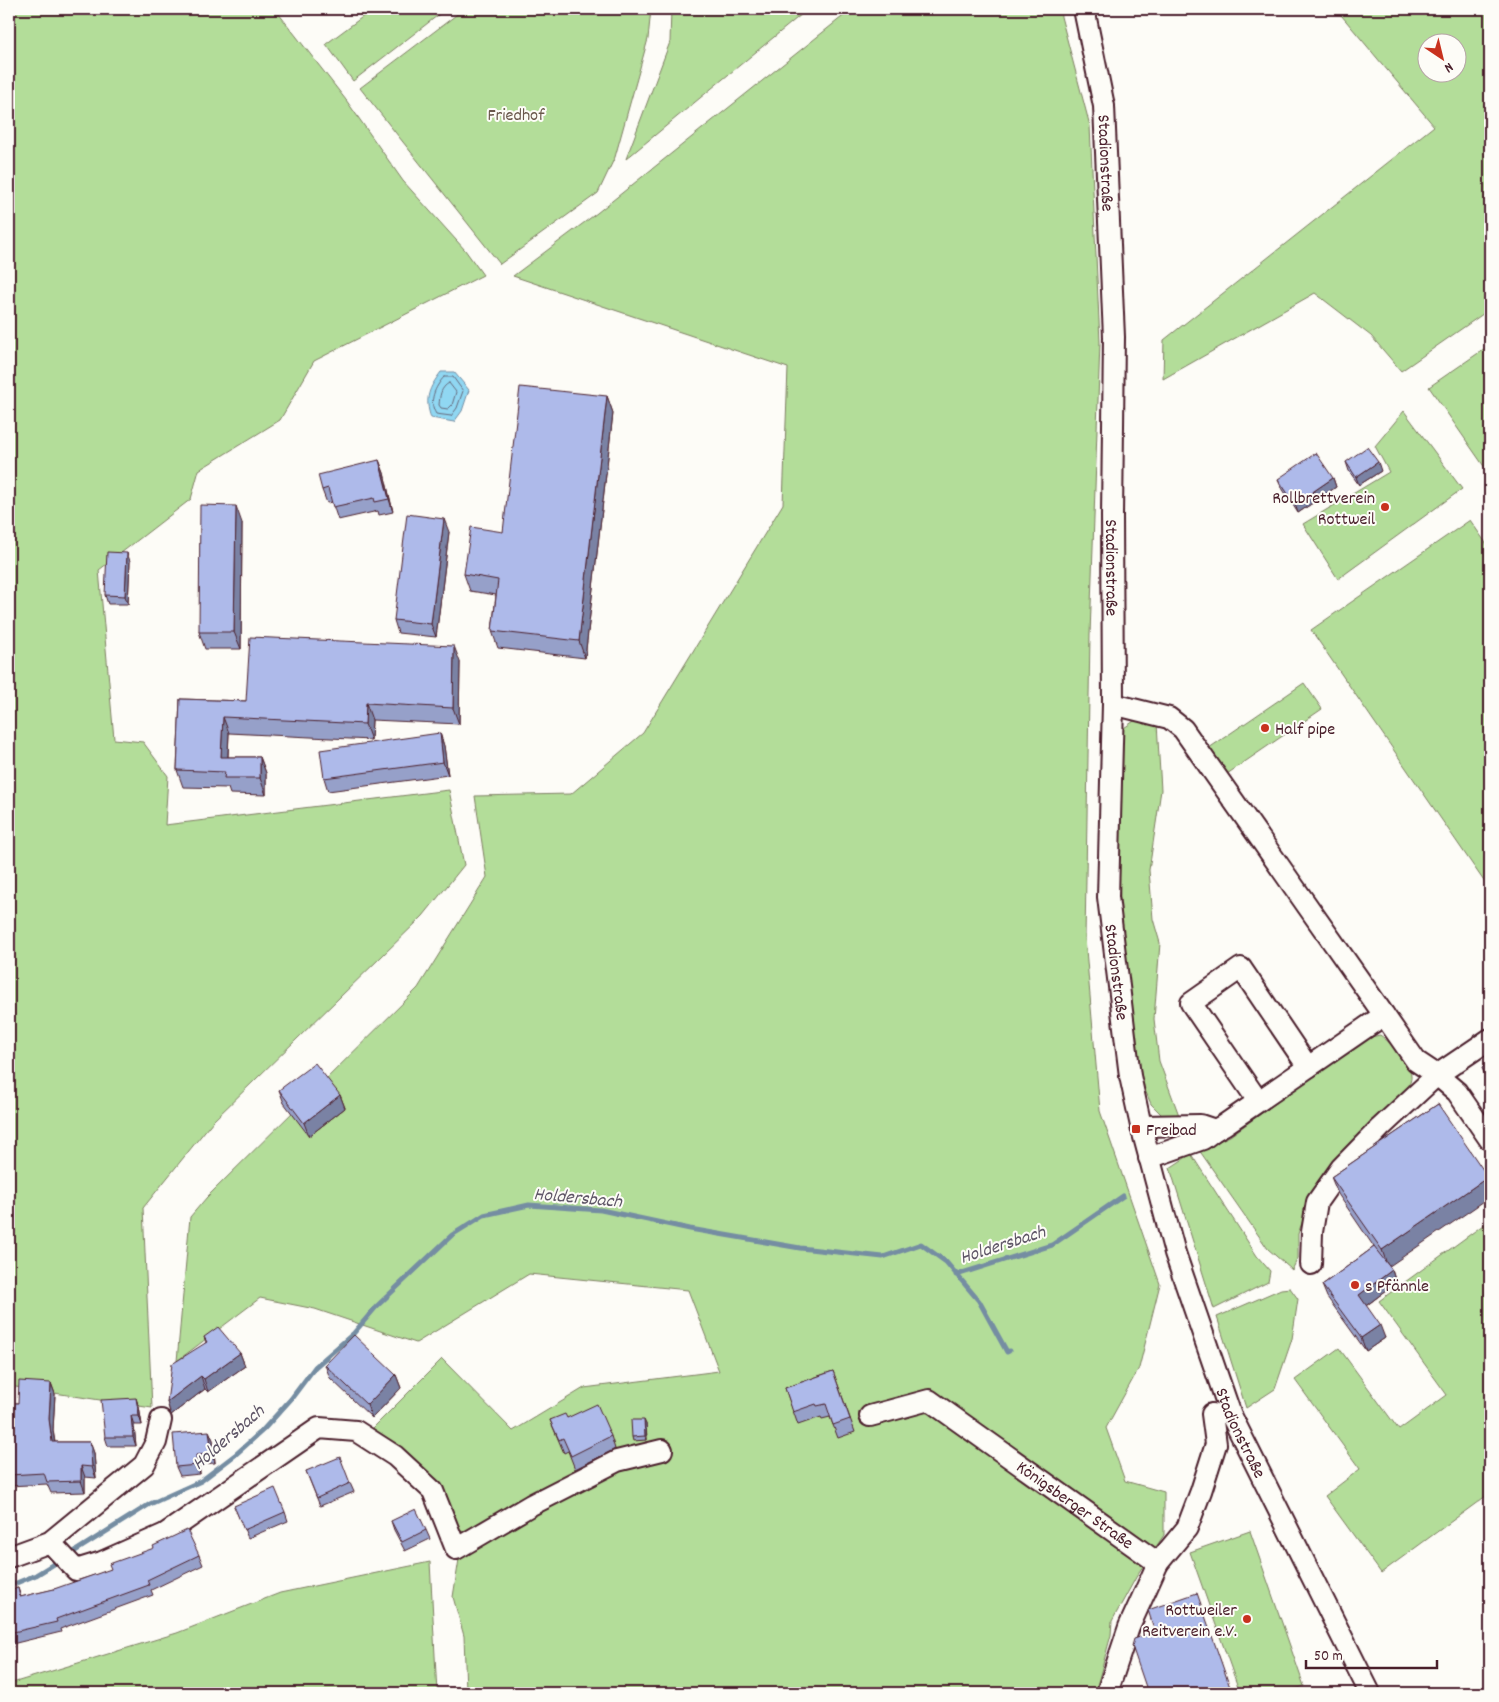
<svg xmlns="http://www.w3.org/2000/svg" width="1499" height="1702" viewBox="0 0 1499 1702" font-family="Dekko,sans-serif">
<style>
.green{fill:#b3dd99;stroke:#7e7e62;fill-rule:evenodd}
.water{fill:#90d7f2;stroke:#748da2}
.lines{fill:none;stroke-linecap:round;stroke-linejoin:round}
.shore{stroke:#66697b;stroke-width:1}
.stream{stroke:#748da2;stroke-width:5}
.minor-casing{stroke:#4a1f2b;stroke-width:24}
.minor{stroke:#fdfcf7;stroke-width:20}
.wall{fill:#96a0c9;stroke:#4a1f2b}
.shaded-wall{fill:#7a82a4;stroke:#4a1f2b}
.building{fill:#aebaea;stroke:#4a1f2b}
.poi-dot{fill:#c8321e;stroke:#fdfcf7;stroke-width:2}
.labels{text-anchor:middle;stroke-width:4;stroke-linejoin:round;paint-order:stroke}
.park-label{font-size:18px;fill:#6a584c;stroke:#fdfcf7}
.street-label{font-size:18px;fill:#4a1f2b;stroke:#fdfcf7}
.poi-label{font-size:18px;fill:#4a1f2b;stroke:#fdfcf7;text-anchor:start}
.water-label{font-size:19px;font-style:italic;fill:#5f5667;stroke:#fdfcf7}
</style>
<rect width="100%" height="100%" fill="#fdfcf7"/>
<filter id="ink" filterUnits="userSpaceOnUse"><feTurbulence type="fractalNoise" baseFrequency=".02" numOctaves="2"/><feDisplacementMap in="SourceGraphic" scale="10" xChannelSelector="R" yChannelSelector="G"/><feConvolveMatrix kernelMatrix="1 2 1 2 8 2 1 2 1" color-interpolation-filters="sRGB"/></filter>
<g filter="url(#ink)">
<path class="green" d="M 9,9 L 275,9 L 346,100 L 403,181 L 465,250 L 483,275 L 314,361 L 280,420 L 199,470 L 191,499 L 99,570 L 114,739 L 143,742 L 168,776 L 165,825 L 449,790 L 464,865 L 423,916 L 213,1121 L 143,1208 L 152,1408 L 9,1386 Z
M 373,9 L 446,9 L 353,81 L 326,44 Z
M 464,9 L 651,9 L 648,39 L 615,157 L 598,193 L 500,264 L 360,88 Z
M 671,9 L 808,9 L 626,159 L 670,42 Z
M 852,9 L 1059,9 L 1090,126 L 1100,342 L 1090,635 L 1085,938 L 1100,1111 L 1160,1284 L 1139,1368 L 1106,1428 L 1125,1481 L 1164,1492 L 1164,1535 L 1139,1572 L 1112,1621 L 1111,1635 L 1095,1693 L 473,1693 L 466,1691 L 464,1636 L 453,1597 L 460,1553 L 436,1486 L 369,1432 L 442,1359 L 513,1431 L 584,1388 L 719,1371 L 688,1290 L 529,1274 L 416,1343 L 315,1309 L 260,1298 L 177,1361 L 190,1217 L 207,1197 L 418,988 L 487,877 L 475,796 L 571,794 L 643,733 L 783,504 L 788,368 L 513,276 L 597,213 Z
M 1336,9 L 1490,9 L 1490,309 L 1401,371 L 1371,336 L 1315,293 L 1163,379 L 1164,340 L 1434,126 ZM 1426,42 L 1456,42 L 1456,72 L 1426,72 Z
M 1490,345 L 1490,475 L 1429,387 Z
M 1404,411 L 1462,489 L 1338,579 L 1303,524 L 1389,472 L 1375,446 Z
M 1470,520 L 1490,549 L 1490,890 L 1311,630 Z
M 1304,683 L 1322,709 L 1227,774 L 1209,748 Z
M 1142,720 L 1157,723 L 1161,790 L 1149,870 L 1153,919 L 1160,943 L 1154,1019 L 1159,1061 L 1180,1118 L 1162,1115 L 1151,1104 L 1145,1090 L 1136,1053 L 1124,950 L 1120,897 L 1118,846 L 1121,730 L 1134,721 Z
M 1380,1035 C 1391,1043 1410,1061 1411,1075 C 1412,1081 1407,1089 1405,1094 L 1311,1198 L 1298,1234 L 1298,1258 L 1292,1270 L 1268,1249 L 1199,1150 L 1230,1136 L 1367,1038 Z
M 1191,1154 L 1257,1256 L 1270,1271 L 1268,1282 L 1214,1309 L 1170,1168 Z
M 1490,1220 L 1490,1493 L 1381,1573 L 1325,1496 L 1360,1469 L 1295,1380 L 1339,1348 L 1399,1430 L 1447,1395 L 1379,1301 Z
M 1290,1288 L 1298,1299 L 1292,1339 L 1275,1389 L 1246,1408 L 1217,1317 L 1281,1289 Z
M 1250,1531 L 1304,1686 L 1284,1693 L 1240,1693 L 1190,1552 Z
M 430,1562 L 437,1693 L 9,1693 L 9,1684 L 177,1633 L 280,1593 Z"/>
<path class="water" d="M 441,372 L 454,372 L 469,390 L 462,411 L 454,422 L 431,418 C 424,398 429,388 441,372 Z"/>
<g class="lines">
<path class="shore" d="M 444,377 L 453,377 L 463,391 L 457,408 L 451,416 L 436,414 C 428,401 435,387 444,377 Z
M 449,383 L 456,392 L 452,405 L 448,409 L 441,408 L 439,405 C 440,396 440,388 449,383 Z"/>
<path class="stream" d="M 956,1275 L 1052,1245 L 1123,1196
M 69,1555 L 150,1504 L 201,1481 L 235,1455 L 263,1430 L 291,1399 L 315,1367 L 353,1334 L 376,1307 L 452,1235 L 484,1215 L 529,1205 L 601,1210 L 690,1229 L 800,1248 L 883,1257 L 921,1244 L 946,1262 L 979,1301 L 1007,1352 L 1009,1351
M 9,1586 L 36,1575 L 62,1559"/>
<defs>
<g id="minor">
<path id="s1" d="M 1084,9 L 1104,106 L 1114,337 L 1112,516 L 1113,704 L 1108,897 L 1130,1076 L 1141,1126 L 1175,1253 L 1231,1415 L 1370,1693"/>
<path d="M 1113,704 L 1169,718 L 1183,729 L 1384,1015"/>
<path d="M 1258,1101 L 1191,1003 L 1241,968 L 1308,1067"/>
<path d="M 1141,1126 L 1200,1125 L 1215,1130"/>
<path d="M 1149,1158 L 1203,1139 L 1215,1130 L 1224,1125 L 1384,1015 L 1416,1061 L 1437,1075 L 1490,1039"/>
<path d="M 1311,1264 L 1312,1232 L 1317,1202 L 1341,1168 L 1380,1128 L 1437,1075 L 1457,1092 L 1490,1140"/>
<path id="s2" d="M 870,1416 L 929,1400 L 1158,1563 L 1129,1627 L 1107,1693"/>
<path d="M 50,1542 L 76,1570 L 102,1562 L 165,1534 L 319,1428 L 356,1431 L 395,1456 L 433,1491 L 456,1549 L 531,1505 L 617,1461 L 662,1450"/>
<path d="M 9,1557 L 50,1542 L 144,1465 L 156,1442 L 161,1420"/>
<path d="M 1158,1563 L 1187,1528 L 1201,1491 L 1216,1444 L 1212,1414"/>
</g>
</defs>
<use href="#minor" class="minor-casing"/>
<use href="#minor" class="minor"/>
</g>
<path class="wall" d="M 607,396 L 613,413 L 585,658 L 498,648 L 492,631 L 496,595 L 470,591 L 464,574 L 503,532 Z
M 379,460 L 384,473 L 393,512 L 379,515 L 378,511 L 338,520 L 332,502 L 327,503 L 322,490 Z
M 1346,462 L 1381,471 L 1359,485 L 1349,471 Z
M 1333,478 L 1336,487 L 1298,513 L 1282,488 L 1278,479 Z
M 242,523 L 241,649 L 205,649 L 199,632 Z
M 449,532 L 436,637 L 398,633 L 394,620 Z
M 130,561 L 128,604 L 108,604 L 105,595 Z
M 460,662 L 459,724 L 372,720 L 371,740 L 229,733 L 228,757 L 260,757 L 266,773 L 266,795 L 230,794 L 228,788 L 183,787 L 177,770 L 180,699 L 246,701 Z
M 440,733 L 444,746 L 448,775 L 328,791 L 324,778 Z
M 1490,1062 L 1490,1086 L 1488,1083 L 1482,1068 Z
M 279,1090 L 340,1095 L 345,1108 L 309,1136 L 284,1103 Z
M 1438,1104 L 1389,1267 L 1392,1270 L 1396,1283 L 1366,1306 L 1385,1338 L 1366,1351 L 1327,1297 L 1322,1285 L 1374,1247 L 1338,1194 L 1331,1177 Z
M 204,1337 L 240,1353 L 245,1366 L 208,1392 L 205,1389 L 171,1415 L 167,1402 L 206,1342 Z
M 325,1365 L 396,1375 L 401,1388 L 372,1418 L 330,1378 Z
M 833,1371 L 855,1432 L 838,1438 L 830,1417 L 822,1419 L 821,1417 L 798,1425 L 785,1388 Z
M 51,1383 L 55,1394 L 53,1430 L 55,1442 L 90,1442 L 94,1453 L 96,1478 L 85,1477 L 85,1492 L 51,1493 L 47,1484 L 9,1486 L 9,1403 L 18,1403 Z
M 139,1407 L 142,1425 L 134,1425 L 136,1446 L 108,1446 L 105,1437 Z
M 567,1418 L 611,1436 L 615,1449 L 575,1469 L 568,1451 L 564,1453 L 550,1420 Z
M 646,1424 L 647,1440 L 633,1441 L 632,1437 Z
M 209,1431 L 213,1440 L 215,1463 L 199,1464 L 200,1474 L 180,1476 L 176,1467 Z
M 306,1471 L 350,1483 L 354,1492 L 320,1506 Z
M 234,1506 L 285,1512 L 288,1521 L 248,1538 Z
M 391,1521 L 426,1530 L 430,1539 L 405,1551 L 394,1530 Z
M 199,1555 L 203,1565 L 151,1590 L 153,1595 L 60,1629 L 61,1632 L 12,1644 L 13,1647 L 9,1648 L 9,1590 L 18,1588 L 21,1597 Z"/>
<path class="shaded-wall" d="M 607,396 L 613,413 L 585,658 L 579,641 Z
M 379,460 L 384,473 L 393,512 L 389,499 Z
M 1378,462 L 1381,471 L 1359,485 L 1356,477 Z
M 1333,478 L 1336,487 L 1298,513 L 1295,504 Z
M 236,506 L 242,523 L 241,649 L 234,632 Z
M 444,519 L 449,532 L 436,637 L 431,624 Z
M 127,553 L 130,561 L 128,604 L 125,596 Z
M 454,646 L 460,662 L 459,724 L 453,708 Z
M 366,703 L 372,720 L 371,740 L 365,724 Z
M 223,717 L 229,733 L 227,773 L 221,757 Z
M 440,733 L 444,746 L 448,775 L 443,762 Z
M 260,757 L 266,773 L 266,795 L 260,778 Z
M 340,1095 L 345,1108 L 309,1136 L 304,1123 Z
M 1488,1177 L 1490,1183 L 1490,1197 L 1388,1267 L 1382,1250 Z
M 1392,1270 L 1396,1283 L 1363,1308 L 1359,1295 Z
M 1380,1325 L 1385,1338 L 1366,1351 L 1361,1338 Z
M 240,1353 L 245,1366 L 208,1392 L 204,1379 Z
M 396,1375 L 401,1388 L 372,1418 L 367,1405 Z
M 201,1376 L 205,1389 L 171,1415 L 167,1402 Z
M 51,1383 L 55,1394 L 53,1430 L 56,1453 L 52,1442 L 49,1419 Z
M 136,1398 L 139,1407 L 142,1425 L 139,1416 Z
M 131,1416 L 134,1425 L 136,1446 L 133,1437 Z
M 644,1420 L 646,1424 L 647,1440 L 645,1436 Z
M 209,1431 L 213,1440 L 215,1463 L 212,1454 Z
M 90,1442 L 94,1453 L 96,1478 L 92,1467 Z
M 196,1455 L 199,1464 L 200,1474 L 197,1465 Z
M 81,1466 L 85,1477 L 85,1492 L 81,1481 Z"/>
<path class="building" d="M 520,387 L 607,396 L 579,641 L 492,631 L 498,580 L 464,574 L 471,527 L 503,532 Z
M 1367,447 L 1378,462 L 1356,477 L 1346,462 Z
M 1316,453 L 1333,478 L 1295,504 L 1278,479 Z
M 379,460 L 389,499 L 375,502 L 374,498 L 333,507 L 328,488 L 322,490 L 318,475 Z
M 200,505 L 236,506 L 234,632 L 199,632 Z
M 407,514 L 444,519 L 431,624 L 394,620 Z
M 107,552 L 127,553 L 125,596 L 105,595 Z
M 250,637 L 454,646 L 453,708 L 366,703 L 365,724 L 223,717 L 221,757 L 260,757 L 260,778 L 224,778 L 225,772 L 177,770 L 180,699 L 246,701 Z
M 440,733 L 443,762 L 324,778 L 320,750 Z
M 1490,1062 L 1490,1079 L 1482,1068 Z
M 315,1063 L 340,1095 L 304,1123 L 279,1090 Z
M 1438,1104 L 1488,1177 L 1382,1250 L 1331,1177 Z
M 1374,1247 L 1392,1270 L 1359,1295 L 1380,1325 L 1361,1338 L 1322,1285 Z
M 218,1327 L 240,1353 L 204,1379 L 201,1376 L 167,1402 L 172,1364 L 207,1342 L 204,1337 Z
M 354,1335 L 396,1375 L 367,1405 L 325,1365 Z
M 833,1371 L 850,1419 L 833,1425 L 826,1404 L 817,1406 L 816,1404 L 793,1412 L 785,1388 Z
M 19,1381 L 51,1383 L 49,1419 L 52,1442 L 90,1442 L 92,1467 L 81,1466 L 81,1481 L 47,1482 L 44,1473 L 9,1475 L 9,1403 L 18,1403 Z
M 136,1398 L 139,1416 L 131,1416 L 133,1437 L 105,1437 L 101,1400 Z
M 597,1404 L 611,1436 L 571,1456 L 563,1438 L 559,1440 L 550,1420 L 565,1414 L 567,1418 Z
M 631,1420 L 644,1420 L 645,1436 L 632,1437 Z
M 209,1431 L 212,1454 L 196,1455 L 197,1465 L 176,1467 L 173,1434 Z
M 340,1457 L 350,1483 L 317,1498 L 306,1471 Z
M 275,1488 L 285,1512 L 244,1530 L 234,1506 Z
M 416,1509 L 426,1530 L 402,1542 L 391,1521 Z
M 187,1530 L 199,1555 L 147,1580 L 149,1585 L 56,1619 L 57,1622 L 9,1633 L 9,1590 L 18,1588 L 20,1597 L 54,1589 L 111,1569 L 109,1564 L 154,1548 L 153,1546 Z
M 1197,1593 L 1232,1693 L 1148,1693 L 1132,1646 L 1134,1639 L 1155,1632 L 1148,1610 Z"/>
</g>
<g class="poi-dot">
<circle cx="1385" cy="507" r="5"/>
<circle cx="1265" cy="728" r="5"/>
<rect x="1131" y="1124" width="10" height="10" rx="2.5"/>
<circle cx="1355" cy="1285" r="5"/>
<circle cx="1247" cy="1619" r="5"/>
</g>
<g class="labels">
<g class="park-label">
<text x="516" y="120">Friedhof</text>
</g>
<g class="street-label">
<text dy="6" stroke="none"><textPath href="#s1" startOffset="156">Stadionstraße</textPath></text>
<text dy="6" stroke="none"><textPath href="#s1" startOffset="561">Stadionstraße</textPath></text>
<text dy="6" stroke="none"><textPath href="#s1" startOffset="966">Stadionstraße</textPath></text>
<text dy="6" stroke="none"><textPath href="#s1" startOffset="1445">Stadionstraße</textPath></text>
<text dy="6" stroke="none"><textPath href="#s2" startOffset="241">Königsberger Straße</textPath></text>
</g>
<g class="poi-label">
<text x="1375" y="503" text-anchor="end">Rollbrettverein<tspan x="1375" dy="21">Rottweil</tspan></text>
<text x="1275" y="734">Half pipe</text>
<text x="1146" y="1135">Freibad</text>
<text x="1365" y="1291">s Pfännle</text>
<text x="1237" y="1615" text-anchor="end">Rottweiler<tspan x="1237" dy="21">Reitverein e.V.</tspan></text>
</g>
<g class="water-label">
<text transform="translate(578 1196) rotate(5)" y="7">Holdersbach</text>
<text transform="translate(1002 1243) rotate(-18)" y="7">Holdersbach</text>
<text transform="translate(227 1436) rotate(-41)" y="7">Holdersbach</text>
</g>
</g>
<rect width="1499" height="1702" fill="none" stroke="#fdfcf7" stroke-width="30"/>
<rect x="15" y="15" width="1469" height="1672" fill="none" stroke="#4a1f2b" stroke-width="2" filter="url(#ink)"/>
<g transform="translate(1442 58) rotate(145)"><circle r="24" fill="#fdfcf7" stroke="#b5a4a5"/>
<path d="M0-4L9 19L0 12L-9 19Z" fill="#c8321e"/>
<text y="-8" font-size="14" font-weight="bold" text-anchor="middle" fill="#4a1f2b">N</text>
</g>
<path d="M1306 1660v8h131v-8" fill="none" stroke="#4a1f2b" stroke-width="2.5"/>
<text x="1314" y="1660" font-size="15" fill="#4a1f2b" stroke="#fdfcf7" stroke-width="4" paint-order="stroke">50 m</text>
</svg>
